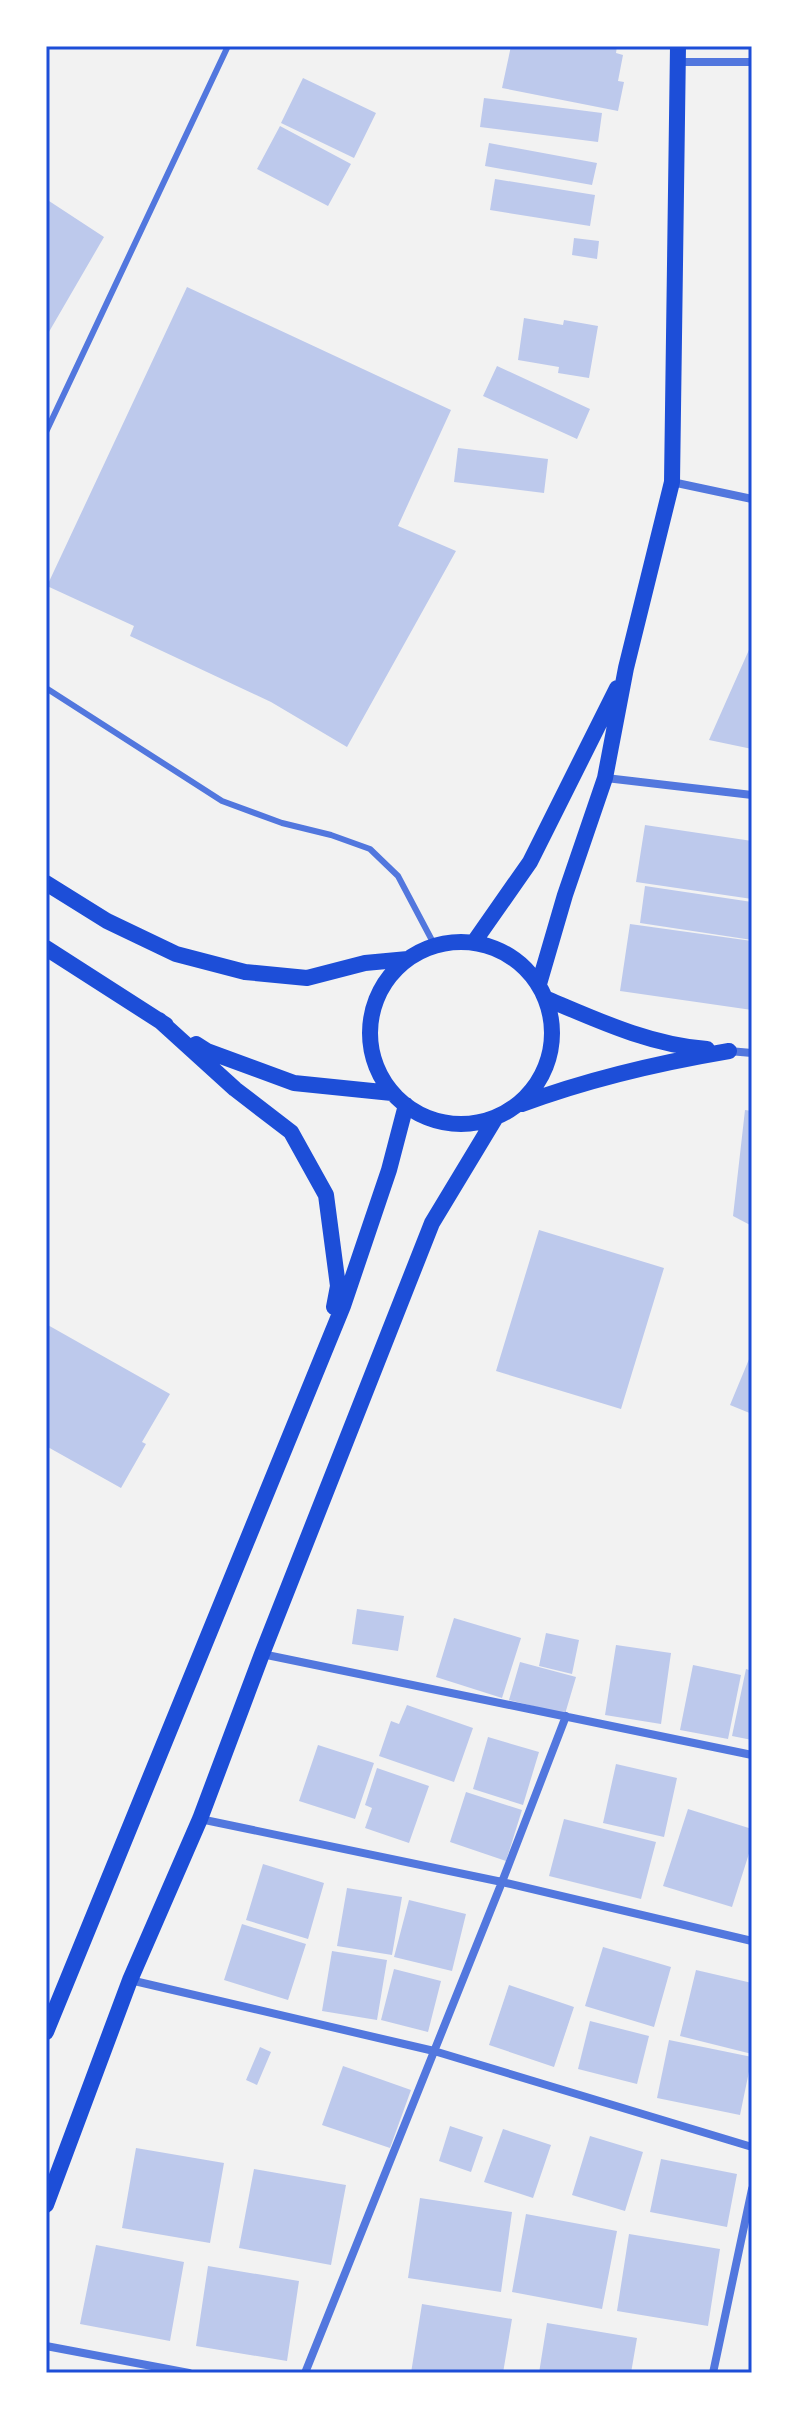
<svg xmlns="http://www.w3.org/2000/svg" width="798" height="2419" viewBox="0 0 798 2419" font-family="Lato,sans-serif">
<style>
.building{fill:#bdc9ec}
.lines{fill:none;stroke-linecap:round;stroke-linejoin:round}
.service{stroke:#5277de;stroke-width:6}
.minor{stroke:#5277de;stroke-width:8}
.secondary{stroke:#1d4ed8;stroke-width:16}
.neatline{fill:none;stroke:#1d4ed8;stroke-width:3}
</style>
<rect width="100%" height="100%" fill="#f2f2f2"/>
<path class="building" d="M 511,46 L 617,46 L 616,53 L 623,55 L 618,81 L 624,82 L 618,111 L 502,88 Z
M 303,78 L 376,113 L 354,158 L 281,123 Z
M 484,98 L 602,113 L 598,142 L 480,127 Z
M 280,126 L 351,164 L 328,206 L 257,169 Z
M 489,143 L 597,163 L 592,185 L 485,166 Z
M 495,179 L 595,195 L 590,226 L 490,210 Z
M 46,199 L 104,237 L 46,337 Z
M 574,238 L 599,241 L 597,259 L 572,255 Z
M 187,287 L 451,410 L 398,526 L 456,551 L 347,747 L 271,702 L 130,636 L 134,626 L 47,586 Z
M 524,318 L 563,325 L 564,320 L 598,326 L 589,378 L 558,373 L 559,367 L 518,360 Z
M 497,366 L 590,409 L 577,439 L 483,396 Z
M 458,448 L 548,459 L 544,493 L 454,482 Z
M 752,643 L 752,749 L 709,740 Z
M 645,825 L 752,841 L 752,899 L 636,882 Z
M 645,886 L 752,902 L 752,940 L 640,923 Z
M 630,924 L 752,941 L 752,1010 L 620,991 Z
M 745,1110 L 752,1111 L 752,1226 L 733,1216 Z
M 539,1230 L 664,1268 L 621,1409 L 496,1371 Z
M 46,1324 L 170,1394 L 142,1442 L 146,1444 L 121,1488 L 46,1446 Z
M 752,1352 L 752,1414 L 730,1405 Z
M 357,1609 L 404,1616 L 398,1651 L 352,1644 Z
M 454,1618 L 521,1638 L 502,1698 L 436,1677 Z
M 546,1633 L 579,1640 L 572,1674 L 539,1666 Z
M 616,1645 L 671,1653 L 661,1724 L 605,1715 Z
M 520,1662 L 576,1677 L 565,1714 L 509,1700 Z
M 693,1665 L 741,1675 L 728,1739 L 680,1730 Z
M 746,1669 L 752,1671 L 752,1740 L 732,1736 Z
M 407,1705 L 473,1728 L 454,1782 L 379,1756 L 391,1721 L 399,1724 Z
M 488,1737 L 539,1752 L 523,1805 L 473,1789 Z
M 318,1745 L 374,1763 L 355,1819 L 299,1801 Z
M 616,1764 L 677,1778 L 664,1837 L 603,1823 Z
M 377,1768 L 429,1786 L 409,1843 L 365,1828 L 372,1808 L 365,1805 Z
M 466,1792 L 522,1810 L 506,1861 L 450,1842 Z
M 688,1809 L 752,1829 L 752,1844 L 732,1907 L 663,1886 Z
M 564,1819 L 656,1842 L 641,1899 L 549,1876 Z
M 263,1864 L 324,1883 L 308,1939 L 246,1920 Z
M 347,1888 L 402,1897 L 392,1955 L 337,1946 Z
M 409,1900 L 466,1914 L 452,1971 L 394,1957 Z
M 242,1924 L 306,1944 L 288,2000 L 224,1980 Z
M 603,1947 L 671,1967 L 654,2027 L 585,2006 Z
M 332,1951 L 387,1960 L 377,2020 L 322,2011 Z
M 394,1969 L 441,1981 L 428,2032 L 381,2020 Z
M 696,1970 L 752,1983 L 752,2054 L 680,2036 Z
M 509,1985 L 574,2007 L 554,2067 L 489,2045 Z
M 590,2021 L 649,2036 L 637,2084 L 578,2069 Z
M 669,2040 L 752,2057 L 740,2115 L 657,2098 Z
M 260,2047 L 271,2052 L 257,2085 L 246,2080 Z
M 343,2066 L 411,2090 L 390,2148 L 322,2125 Z
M 450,2126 L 483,2137 L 471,2172 L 439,2161 Z
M 503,2129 L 551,2145 L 533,2198 L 484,2182 Z
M 590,2136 L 643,2152 L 625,2211 L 572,2195 Z
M 136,2148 L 224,2163 L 210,2243 L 122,2228 Z
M 661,2159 L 737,2174 L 727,2227 L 650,2212 Z
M 254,2169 L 346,2185 L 331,2265 L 239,2248 Z
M 420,2198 L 512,2212 L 501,2292 L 408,2278 Z
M 526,2214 L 617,2231 L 602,2309 L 512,2292 Z
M 629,2234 L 720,2249 L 708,2326 L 617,2311 Z
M 96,2245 L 184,2262 L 170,2341 L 80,2324 Z
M 208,2266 L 299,2281 L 287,2361 L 196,2346 Z
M 422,2304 L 512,2319 L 503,2373 L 411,2373 Z
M 547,2323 L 637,2338 L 631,2373 L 539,2373 Z"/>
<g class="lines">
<path class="service" d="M 46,432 L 228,46
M 46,688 L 222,801 L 282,823 L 331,835 L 370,849 L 398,876 L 435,946"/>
<path class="minor" d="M 678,62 L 752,62
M 672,482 L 752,499
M 606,778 L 752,795
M 729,1051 L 752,1053
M 262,1654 L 752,1755
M 200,1819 L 502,1882 L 752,1941
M 130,1980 L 434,2051 L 752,2147
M 46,2346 L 189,2373
M 305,2373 L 502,1882 L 566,1716
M 713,2373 L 752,2189"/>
<path class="secondary" d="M 46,883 L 107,921 L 176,954 L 245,972 L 307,978 L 365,963 L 408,959
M370 1033a91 91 0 1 1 182 0a91 91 0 1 1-182 0Z
M 474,942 L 530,862 L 617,688
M 46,948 L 166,1025
M 539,984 L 565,895 L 605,778 L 626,668 L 672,482 L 678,46
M 545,998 C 597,1020 650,1045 707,1049
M 159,1020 L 235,1089 L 291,1132 L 326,1195 L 338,1286 L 334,1307
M 196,1044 L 207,1051 L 294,1083 L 392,1093
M 522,1104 C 589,1079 658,1063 729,1051
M 46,2032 L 343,1306 L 389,1170 L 406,1105
M 46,2205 L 130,1980 L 200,1819 L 262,1654 L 432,1223 L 496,1117"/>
</g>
<rect width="798" height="2419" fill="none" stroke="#ffffff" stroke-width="96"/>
<rect x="48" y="48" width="702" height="2323" class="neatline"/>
</svg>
